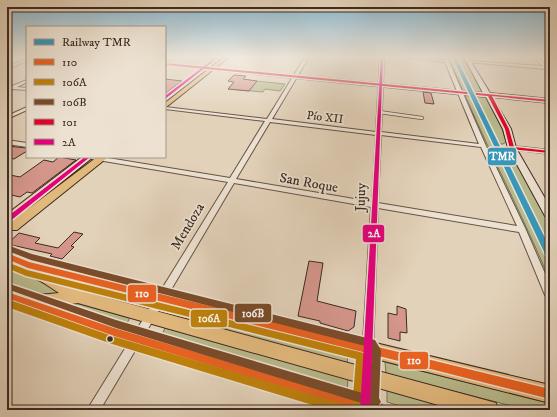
<svg xmlns="http://www.w3.org/2000/svg" width="557" height="417" viewBox="0 0 557 417" font-family="'IM FELL DW Pica',serif">
<style>
.green{fill:#b9ba8c;stroke:#7a7257}
.building{fill:#d5968b;stroke:#3c2a22}
.lines{fill:none;stroke-linecap:round;stroke-linejoin:round}
.lane-casing{stroke:#665448;stroke-width:4}
.street-casing{stroke:#665448;stroke-width:2}
.secondary-casing{stroke:#3c2a22;stroke-width:2}
.primary-casing{stroke:#3c2a22;stroke-width:2}
.lane{stroke:#ede2d2;stroke-width:2.5}
.street{fill:#ede2d2;fill-rule:evenodd}
.secondary{fill:#ede2d2;fill-rule:evenodd}
.primary{fill:#e2b97d;fill-rule:evenodd}
.bus-1-casing{stroke:#ede2d2;stroke-width:3}
.bus-2-casing{stroke:#ede2d2;stroke-width:3}
.bus-3-casing{stroke:#ede2d2;stroke-width:3}
.bus-4-casing{stroke:#ede2d2;stroke-width:3}
.bus-5-casing{stroke:#ede2d2;stroke-width:3}
.bus-1{fill:#e96222;fill-rule:evenodd}
.bus-2{fill:#bf810a;fill-rule:evenodd}
.bus-3{fill:#7a4b2a;fill-rule:evenodd}
.bus-4{fill:#e4002b;fill-rule:evenodd}
.bus-5{fill:#e5007d;fill-rule:evenodd}
.rail-1-casing{stroke:#ede2d2;stroke-width:3}
.rail-1{fill:#3897ba;fill-rule:evenodd}
.bus-dot{fill:#3c2a22;stroke:#ede2d2;stroke-width:1.5}
.labels{text-anchor:middle;stroke-width:3.5;stroke-linejoin:round;paint-order:stroke}
.far-street-label{font-size:12px;fill:#3c2a22;stroke:#ede2d2}
.street-label{font-size:14px;fill:#3c2a22;stroke:#ede2d2}
.line-badge{stroke:#ede2d2;stroke-width:1.5}
.badge-label{font-size:11px;text-anchor:middle;font-weight:bold;fill:#fff}
</style>
<rect width="100%" height="100%" fill="#e3d2ba"/>
<filter id="stains"><feTurbulence type="fractalNoise" baseFrequency=".005" numOctaves="4"/><feColorMatrix values="0 0 0 0 .2 0 0 0 0 .09 0 0 0 0 .02 0 0 0 .5 -.17"/></filter>
<radialGradient id="worn" r=".72"><stop offset=".6" stop-color="#630" stop-opacity="0"/><stop offset="1" stop-color="#630" stop-opacity=".3"/></radialGradient>
<path class="green" d="M 448,57 L 464,57 L 466,60 L 463,61 L 464,63 L 466,63 L 484,92 L 463,91 Z
M 237,79 L 285,84 L 280,91 L 265,89 L 263,92 L 228,89 Z
M 465,95 L 487,97 L 502,129 L 506,142 L 503,144 L 498,144 L 499,147 L 509,151 L 550,224 L 550,281 C 524,218 492,158 465,95 Z
M 7,266 L 14,269 L 63,293 L 59,296 L 7,288 Z
M 49,274 L 141,299 L 142,301 L 136,306 L 82,293 Z
M 69,301 L 129,318 L 129,320 L 124,326 L 52,308 Z
M 176,308 L 348,353 L 347,365 L 172,317 Z
M 165,328 L 348,379 L 347,393 L 160,339 Z
M 385,362 L 550,403 L 550,410 L 528,410 L 386,374 Z
M 387,388 L 465,410 L 414,410 L 387,402 Z"/>
<path class="building" d="M 234,75 L 246,76 L 243,79 L 257,81 L 249,91 L 228,89 L 234,82 L 228,81 Z
M 165,79 L 182,81 L 165,94 Z
M 423,92 L 431,93 L 434,104 L 425,103 Z
M 7,146 L 27,148 L 27,151 L 14,159 L 7,157 Z
M 59,157 L 76,160 L 32,193 L 27,192 L 20,197 L 7,194 L 7,178 L 10,175 L 20,177 L 44,160 L 53,162 Z
M 74,232 L 83,234 L 71,246 L 74,247 L 62,259 L 50,256 L 52,254 L 7,244 L 19,233 L 40,238 L 35,243 L 58,248 Z
M 309,261 L 323,263 L 317,301 L 356,311 L 354,327 L 348,331 L 320,323 L 320,321 L 298,316 Z
M 397,306 L 406,309 L 407,333 L 400,332 L 400,341 L 388,338 L 388,313 L 397,315 Z"/>
<g class="lines">
<defs>
<path id="lane" d="M 379,112 L 422,118"/>
<path id="street" d="M 171,57 L 175,57 L 165,63 L 165,61 Z
M 305,57 L 309,57 L 272,119 L 376,132 L 380,57 L 384,57 L 381,132 L 479,144 L 445,62 L 400,57 L 445,60 L 443,57 L 447,57 L 486,146 L 526,230 L 550,285 L 550,299 L 547,298 L 545,295 L 519,232 L 378,208 L 371,410 L 359,410 L 371,207 L 234,183 L 100,410 L 87,410 L 228,182 L 92,159 L 89,157 L 102,157 L 230,178 L 265,121 L 165,109 L 165,107 L 267,119 ZM 270,122 L 376,135 L 372,202 L 236,179 ZM 381,135 L 481,147 L 517,226 L 378,203 Z
M 533,57 L 537,57 L 548,67 L 550,67 L 550,69 L 548,70 L 546,69 L 467,62 L 469,61 L 543,66 Z
M 27,59 L 27,61 L 7,69 L 7,67 Z
M 27,80 L 27,82 L 17,87 L 27,88 L 27,90 L 12,89 L 7,91 L 7,88 Z
M 27,107 L 27,110 L 7,119 L 7,116 Z
M 7,140 L 27,143 L 27,147 L 7,144 Z
M 512,146 L 550,150 L 550,154 L 510,149 L 509,148 Z"/>
<path id="secondary" d="M 464,57 L 468,57 L 490,93 L 550,99 L 550,103 L 492,97 L 511,129 L 516,148 L 550,207 L 550,220 L 545,216 L 508,148 L 503,129 L 486,97 L 165,65 L 165,63 L 483,93 Z"/>
<path id="primary" d="M 224,57 L 229,57 L 165,108 L 165,103 Z
M 82,157 L 93,157 L 24,212 L 97,157 L 108,157 L 17,230 L 9,230 L 7,227 L 10,223 L 7,224 L 7,214 Z
M 7,251 L 30,260 L 550,385 L 550,403 L 60,279 L 82,291 L 489,401 L 496,403 L 498,410 L 456,410 L 78,303 L 58,306 L 114,324 L 374,401 L 381,403 L 383,410 L 343,410 L 114,340 L 7,301 L 7,289 L 29,296 L 59,293 L 30,274 L 29,271 L 7,262 Z"/>
</defs>
<use href="#lane" class="lane-casing"/>
<use href="#street" class="street-casing"/>
<use href="#secondary" class="secondary-casing"/>
<use href="#primary" class="primary-casing"/>
<use href="#lane" class="lane"/>
<use href="#street" class="street"/>
<use href="#secondary" class="secondary"/>
<use href="#primary" class="primary"/>
<defs>
<path id="bus-1" d="M 7,253 L 29,262 L 550,389 L 550,399 L 28,268 L 7,259 Z
M 7,292 L 114,328 L 374,405 L 378,406 L 379,410 L 357,410 L 114,336 L 7,298 Z"/>
<path id="bus-2" d="M 7,262 L 27,270 L 364,353 L 366,356 L 362,410 L 352,410 L 352,409 L 356,359 L 26,276 L 7,268 Z
M 7,299 L 112,336 L 346,405 L 350,406 L 351,410 L 329,410 L 112,344 L 7,307 Z"/>
<path id="bus-3" d="M 10,246 L 32,254 L 375,340 L 381,350 L 379,398 L 381,402 L 378,406 L 378,410 L 368,410 L 368,405 L 116,328 L 7,289 L 7,285 L 10,284 L 116,320 L 369,395 L 372,351 L 369,347 L 31,260 L 8,251 L 7,248 Z"/>
<path id="bus-4" d="M 165,63 L 550,100 L 550,102 L 492,96 L 509,129 L 514,147 L 550,151 L 550,153 L 510,149 L 505,129 L 488,96 L 165,65 Z"/>
<path id="bus-5" d="M 216,57 L 219,57 L 165,99 L 165,96 Z
M 381,57 L 383,57 L 370,410 L 360,410 Z
M 85,157 L 90,157 L 9,222 L 7,222 L 7,217 Z"/>
</defs>
<use href="#bus-1" class="bus-1-casing"/>
<use href="#bus-2" class="bus-2-casing"/>
<use href="#bus-3" class="bus-3-casing"/>
<use href="#bus-4" class="bus-4-casing"/>
<use href="#bus-5" class="bus-5-casing"/>
<use href="#bus-1" class="bus-1"/>
<use href="#bus-2" class="bus-2"/>
<use href="#bus-3" class="bus-3"/>
<use href="#bus-4" class="bus-4"/>
<use href="#bus-5" class="bus-5"/>
<defs>
<path id="rail-1" d="M 452,57 L 456,57 L 550,248 L 550,259 L 547,258 L 546,256 Z"/>
</defs>
<use href="#rail-1" class="rail-1-casing"/>
<use href="#rail-1" class="rail-1"/>
</g>
<linearGradient id="sky" x2="0" y2="1"><stop stop-color="#87b6cf"/><stop offset="0.49" stop-color="#f2ebe0"/><stop offset="1" stop-color="#f2ebe0" stop-opacity="0"/></linearGradient>
<rect width="557" height="116" fill="url(#sky)"/>
<circle class="bus-dot" cx="110" cy="339" r="3.5"/>
<g class="labels">
<g class="far-street-label">
<text transform="translate(325 117) rotate(7)" y="4">Pío XII</text>
</g>
<g class="street-label">
<text transform="translate(309 182) rotate(10)" y="5">San Roque</text>
<text transform="translate(360 197) rotate(-88)" y="5">Jujuy</text>
<text transform="translate(187 226) rotate(-59)" y="5">Mendoza</text>
</g>
</g>
<g class="line-badge">
<rect x="487" y="147" width="30" height="19" rx="4" fill="#3897ba"/>
<rect x="362" y="224" width="23" height="19" rx="4" fill="#e5007d"/>
<rect x="127" y="284" width="30" height="19" rx="4" fill="#e96222"/>
<rect x="234" y="303" width="38" height="20" rx="4" fill="#7a4b2a"/>
<rect x="190" y="309" width="38" height="19" rx="4" fill="#bf810a"/>
<rect x="399" y="351" width="30" height="19" rx="4" fill="#e96222"/>
</g>
<g class="badge-label">
<text x="502" y="160">TMR</text>
<text x="374" y="237">2A</text>
<text x="142" y="297">110</text>
<text x="253" y="317">106B</text>
<text x="209" y="322">106A</text>
<text x="414" y="364">110</text>
</g>
<rect width="557" height="417" fill="none" stroke="#e3d2ba" stroke-width="24"/>
<rect x="8" y="8" width="541" height="401" fill="none" stroke="#3c2a22" stroke-width="2"/>
<rect x="12" y="12" width="533" height="393" fill="none" stroke="#3c2a22"/>
<rect x="26" y="26" width="140" height="132" fill="#ede2d2" stroke="#a6988c"/>
<rect x="34" y="39" width="20" height="6" fill="#3897ba" stroke="#a6988c"/>
<text x="62" y="46" font-size="12" fill="#3c2a22">Railway TMR</text>
<rect x="34" y="59" width="20" height="6" fill="#e96222" stroke="#a6988c"/>
<text x="62" y="66" font-size="12" fill="#3c2a22">110</text>
<rect x="34" y="79" width="20" height="6" fill="#bf810a" stroke="#a6988c"/>
<text x="62" y="86" font-size="12" fill="#3c2a22">106A</text>
<rect x="34" y="99" width="20" height="6" fill="#7a4b2a" stroke="#a6988c"/>
<text x="62" y="106" font-size="12" fill="#3c2a22">106B</text>
<rect x="34" y="119" width="20" height="6" fill="#e4002b" stroke="#a6988c"/>
<text x="62" y="126" font-size="12" fill="#3c2a22">101</text>
<rect x="34" y="139" width="20" height="6" fill="#e5007d" stroke="#a6988c"/>
<text x="62" y="146" font-size="12" fill="#3c2a22">2A</text>
<rect width="100%" height="100%" filter="url(#stains)"/>
<rect width="100%" height="100%" fill="url(#worn)"/>
</svg>
